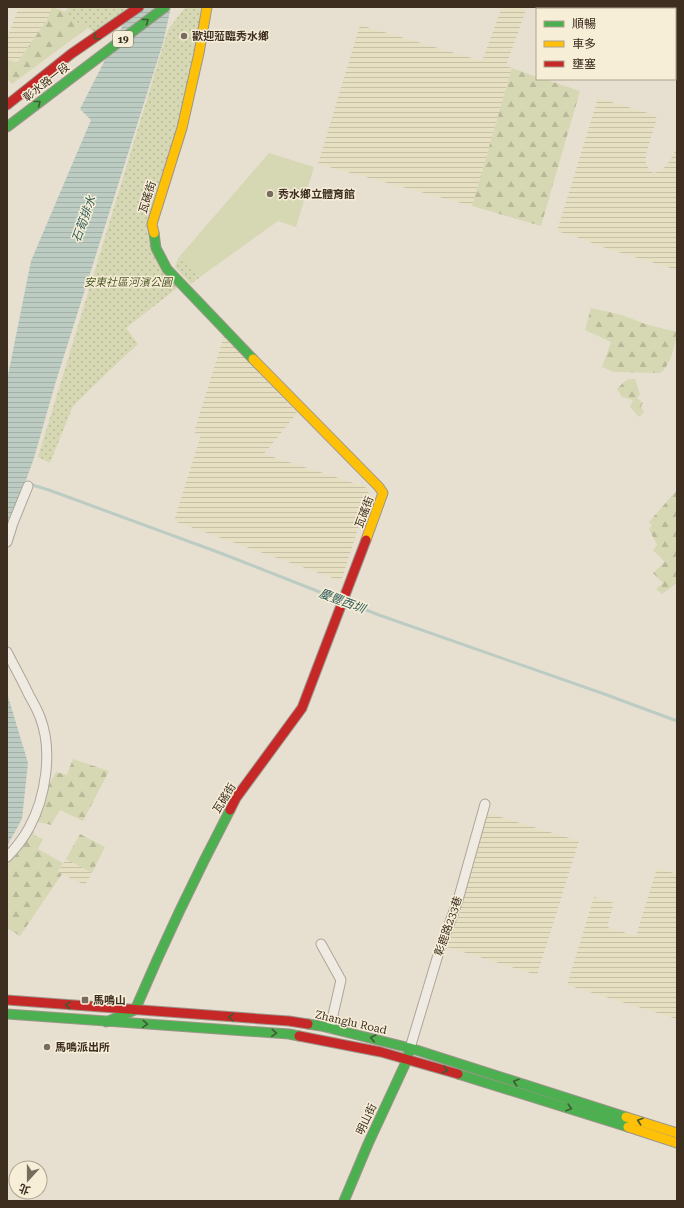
<svg xmlns="http://www.w3.org/2000/svg" width="684" height="1208" viewBox="0 0 684 1208" font-family="'Roboto Serif','Noto Sans TC',serif">
<style>
.farmland{fill:url(#farmland-rules)}
.grass{fill:#d6d7b3}
.forest{fill:url(#forest-firs)}
.park{fill:url(#park-dots)}
.water{fill:url(#water-rules)}
.lines{fill:none;stroke-linecap:round;stroke-linejoin:round}
.stream{stroke:#bcccc2;stroke-width:3}
.street-casing{stroke:#ada599;stroke-width:11}
.fast-casing{stroke:#9c958a;stroke-width:11}
.slow-casing{stroke:#9c958a;stroke-width:11}
.jam-casing{stroke:#9c958a;stroke-width:11}
.street{stroke:#efebe3;stroke-width:9}
.fast{stroke:#4caf50;stroke-width:9}
.slow{stroke:#ffc107;stroke-width:9}
.jam{stroke:#c62828;stroke-width:9}
.oneway{stroke:#425b31}
.poi-dot{fill:#786c5e;stroke:#f7eed8;stroke-width:1.5}
.labels{text-anchor:middle;stroke-width:3;stroke-linejoin:round;paint-order:stroke}
.shield{fill:#f7eed8;stroke:#756857;stroke-width:1}
.shield-label{font-size:10px;font-weight:bold;fill:#3d2e20}
.poi-label{font-size:11px;font-weight:bold;fill:#3d2e20;stroke:#f7eed8;text-anchor:start}
.street-label{font-size:11px;fill:#3d2e20;stroke:#f7eed8}
.park-label{font-size:11px;font-style:italic;fill:#4d5a26;stroke:#f7eed8}
.water-label{font-size:12px;font-style:italic;fill:#2f5d5a;stroke:#f7eed8}
</style>
<defs>
<pattern id="farmland-rules" width="6" height="5" patternUnits="userSpaceOnUse"><rect width="6" height="5" fill="#e6dfc2"/><path d="M0 2.5h6" fill="none" stroke="#c6c0a6"/></pattern>
<pattern id="forest-firs" width="22" height="20" patternUnits="userSpaceOnUse"><rect width="22" height="20" fill="#d6d7b3"/><path d="M5 1l3.5 6h-7zM16 11l3.5 6h-7z" fill="#b9b99a"/></pattern>
<pattern id="park-dots" width="8" height="8" patternUnits="userSpaceOnUse"><rect width="8" height="8" fill="#d6d7b3"/><path d="M2 2h.1M6 6h.1" fill="none" stroke="#b9b99a" stroke-width="1.8" stroke-linecap="round"/></pattern>
<pattern id="water-rules" width="6" height="5" patternUnits="userSpaceOnUse"><rect width="6" height="5" fill="#bcccc2"/><path d="M0 2.5h6" fill="none" stroke="#a2b0a6"/></pattern>
</defs>
<rect width="100%" height="100%" fill="#e7e0d1"/>
<path class="farmland" d="M 19,7 L 53,7 L 47,20 L 17,63 L 7,59 L 7,38 Z
M 502,7 L 527,7 L 506,66 L 512,68 L 472,206 L 318,164 L 360,25 L 482,61 Z
M 598,98 L 651,114 L 657,118 L 646,154 L 646,163 L 650,171 L 654,173 L 662,170 L 669,162 L 677,148 L 677,270 L 596,245 L 586,240 L 557,231 Z
M 224,336 L 297,413 L 264,454 L 360,485 L 362,482 L 368,491 L 369,495 L 341,581 L 174,521 L 201,435 L 194,432 Z
M 488,813 L 579,841 L 537,975 L 447,947 Z
M 66,859 L 92,873 L 85,885 L 58,872 Z
M 657,868 L 677,874 L 677,1019 L 567,985 L 594,897 L 614,903 L 607,927 L 636,936 Z"/>
<path class="grass" d="M 269,153 L 314,167 L 296,227 L 278,221 L 200,277 L 179,257 Z"/>
<path class="forest" d="M 52,7 L 67,12 L 89,27 L 12,84 L 7,79 L 7,59 L 17,63 L 47,20 Z
M 512,68 L 537,77 L 537,79 L 544,79 L 580,91 L 541,226 L 472,206 Z
M 591,308 L 622,315 L 645,324 L 677,332 L 677,336 C 673,349 671,365 660,373 L 613,372 L 602,367 L 611,342 L 585,330 Z
M 629,379 L 635,379 L 640,394 L 637,398 L 643,403 L 641,406 L 644,412 L 639,417 L 630,407 L 633,400 L 622,397 L 617,389 L 624,382 Z
M 677,490 L 677,583 L 662,594 L 656,589 L 663,583 L 653,573 L 665,562 L 653,550 L 657,545 L 649,529 L 652,525 L 649,522 Z
M 73,759 L 109,771 L 83,821 L 60,810 L 51,825 L 34,821 L 42,798 L 56,772 L 67,775 Z
M 31,824 L 35,836 L 43,839 L 38,849 L 63,863 L 58,872 L 62,874 L 20,936 L 7,928 L 7,854 Z
M 80,834 L 105,847 L 92,873 L 66,859 Z"/>
<path class="park" d="M 68,7 L 125,7 L 127,13 L 98,34 L 65,15 Z
M 187,7 L 209,7 L 174,136 L 148,219 L 177,288 L 126,328 L 138,344 L 109,371 L 73,406 L 50,463 L 38,457 L 168,30 L 183,10 Z
M 179,257 L 200,277 L 191,284 L 175,267 Z"/>
<path class="water" d="M 132,7 L 171,7 L 163,43 L 56,381 L 34,458 L 7,533 L 7,380 L 31,261 L 91,120 L 80,109 Z
M 7,693 L 28,763 L 22,819 L 7,846 Z"/>
<g class="lines">
<path class="stream" d="M 29,484 L 49,490 L 223,554 L 340,600
M 346,602 L 379,615 L 607,695 L 677,721"/>
<defs>
<path id="street" d="M 7,542 L 13,523 L 28,486
M 7,652 C 14,666 22,680 29,695 C 33,702 37,709 40,717 C 53,750 46,797 29,828 C 23,839 15,849 7,857
M 321,944 L 341,980 L 330,1028
M 410,1048 L 438,955 L 458,900 L 485,804"/>
<path id="fast" d="M 7,127 L 165,7
M 154,233 L 156,248 L 167,269 L 253,359
M 7,1014 L 289,1034 L 299,1036
M 106,1022 L 135,1010 C 164,942 196,875 230,810
M 308,1024 L 321,1026 L 410,1048 L 626,1117
M 458,1074 L 628,1127
M 344,1201 L 368,1144 L 407,1060 L 409,1052"/>
<path id="slow" d="M 154,233 L 152,224 L 182,128 L 199,53 L 207,7
M 253,359 L 379,487 L 383,493 L 366,540
M 626,1117 L 677,1133
M 628,1127 L 677,1143"/>
<path id="jam" d="M 7,105 L 71,54 L 139,7
M 230,810 L 236,798 L 302,708 L 366,540
M 7,1000 L 289,1021 L 308,1024
M 299,1036 L 381,1052 L 458,1074"/>
</defs>
<use href="#street" class="street-casing"/>
<use href="#fast" class="fast-casing"/>
<use href="#slow" class="slow-casing"/>
<use href="#jam" class="jam-casing"/>
<use href="#street" class="street"/>
<use href="#fast" class="fast"/>
<use href="#slow" class="slow"/>
<use href="#jam" class="jam"/>
</g>
<defs><path id="oneway-chevron" d="M-2-3.5L2.5 0L-2 3.5" fill="none" stroke-width="1.6" stroke-linecap="round" stroke-linejoin="round"/></defs>
<g class="oneway">
<use href="#oneway-chevron" transform="translate(146 21) rotate(-37)"/>
<use href="#oneway-chevron" transform="translate(96 37) rotate(146)"/>
<use href="#oneway-chevron" transform="translate(38 103) rotate(-38)"/>
<use href="#oneway-chevron" transform="translate(68 1005) rotate(-175)"/>
<use href="#oneway-chevron" transform="translate(231 1017) rotate(-176)"/>
<use href="#oneway-chevron" transform="translate(145 1024) rotate(4)"/>
<use href="#oneway-chevron" transform="translate(274 1033) rotate(3)"/>
<use href="#oneway-chevron" transform="translate(373 1038) rotate(-167)"/>
<use href="#oneway-chevron" transform="translate(445 1070) rotate(15)"/>
<use href="#oneway-chevron" transform="translate(516 1082) rotate(-162)"/>
<use href="#oneway-chevron" transform="translate(569 1108) rotate(18)"/>
<use href="#oneway-chevron" transform="translate(640 1121) rotate(-162)"/>
</g>
<g class="poi-dot">
<circle cx="184" cy="36" r="4"/>
<circle cx="270" cy="194" r="4"/>
<rect x="81" y="996" width="8" height="8" rx="2"/>
<circle cx="47" cy="1047" r="4"/>
</g>
<g class="labels">
<rect class="shield" x="113" y="31" width="20" height="16" rx="3"/>
<g class="shield-label">
<text x="123" y="43">19</text>
</g>
<g class="poi-label">
<text x="192" y="40">歡迎蒞臨秀水鄉</text>
<text x="278" y="198">秀水鄉立體育館</text>
<text x="93" y="1004">馬鳴山</text>
<text x="55" y="1051">馬鳴派出所</text>
</g>
<g class="street-label">
<text transform="translate(46 82) rotate(-38)" y="4">彰水路一段</text>
<text transform="translate(147 197) rotate(-73)" y="4">瓦磘街</text>
<text transform="translate(364 512) rotate(-70)" y="4">瓦磘街</text>
<text transform="translate(224 798) rotate(-58)" y="4">瓦磘街</text>
<text transform="translate(448 926) rotate(-71)" y="4">彰鹿路233巷</text>
<text transform="translate(351 1022) rotate(13)" y="4">Zhanglu Road</text>
<text transform="translate(366 1119) rotate(-65)" y="4">明山街</text>
</g>
<g class="park-label">
<text x="128" y="286">安東社區河濱公園</text>
</g>
<g class="water-label">
<text transform="translate(84 219) rotate(-70)" y="4">石筍排水</text>
<text transform="translate(342 601) rotate(21)" y="4">慶豐西圳</text>
</g>
</g>
<rect width="684" height="1208" fill="none" stroke="#3d2e20" stroke-width="16"/>
<rect x="536" y="8" width="140" height="72" fill="#f7eed8" stroke="#ada18e"/>
<rect x="544" y="21" width="20" height="6" fill="#4caf50" stroke="#ada18e"/>
<text x="572" y="28" font-size="12" fill="#3d2e20">順暢</text>
<rect x="544" y="41" width="20" height="6" fill="#ffc107" stroke="#ada18e"/>
<text x="572" y="48" font-size="12" fill="#3d2e20">車多</text>
<rect x="544" y="61" width="20" height="6" fill="#c62828" stroke="#ada18e"/>
<text x="572" y="68" font-size="12" fill="#3d2e20">壅塞</text>
<g transform="translate(28 1180) rotate(201)"><circle r="19" fill="#f7eed8" stroke="#ada18e"/>
<path d="M0-3L7 15L0 10L-7 15Z" fill="#786c5e"/>
<text y="-6" font-size="11" font-weight="bold" text-anchor="middle" fill="#3d2e20">北</text>
</g>
</svg>
